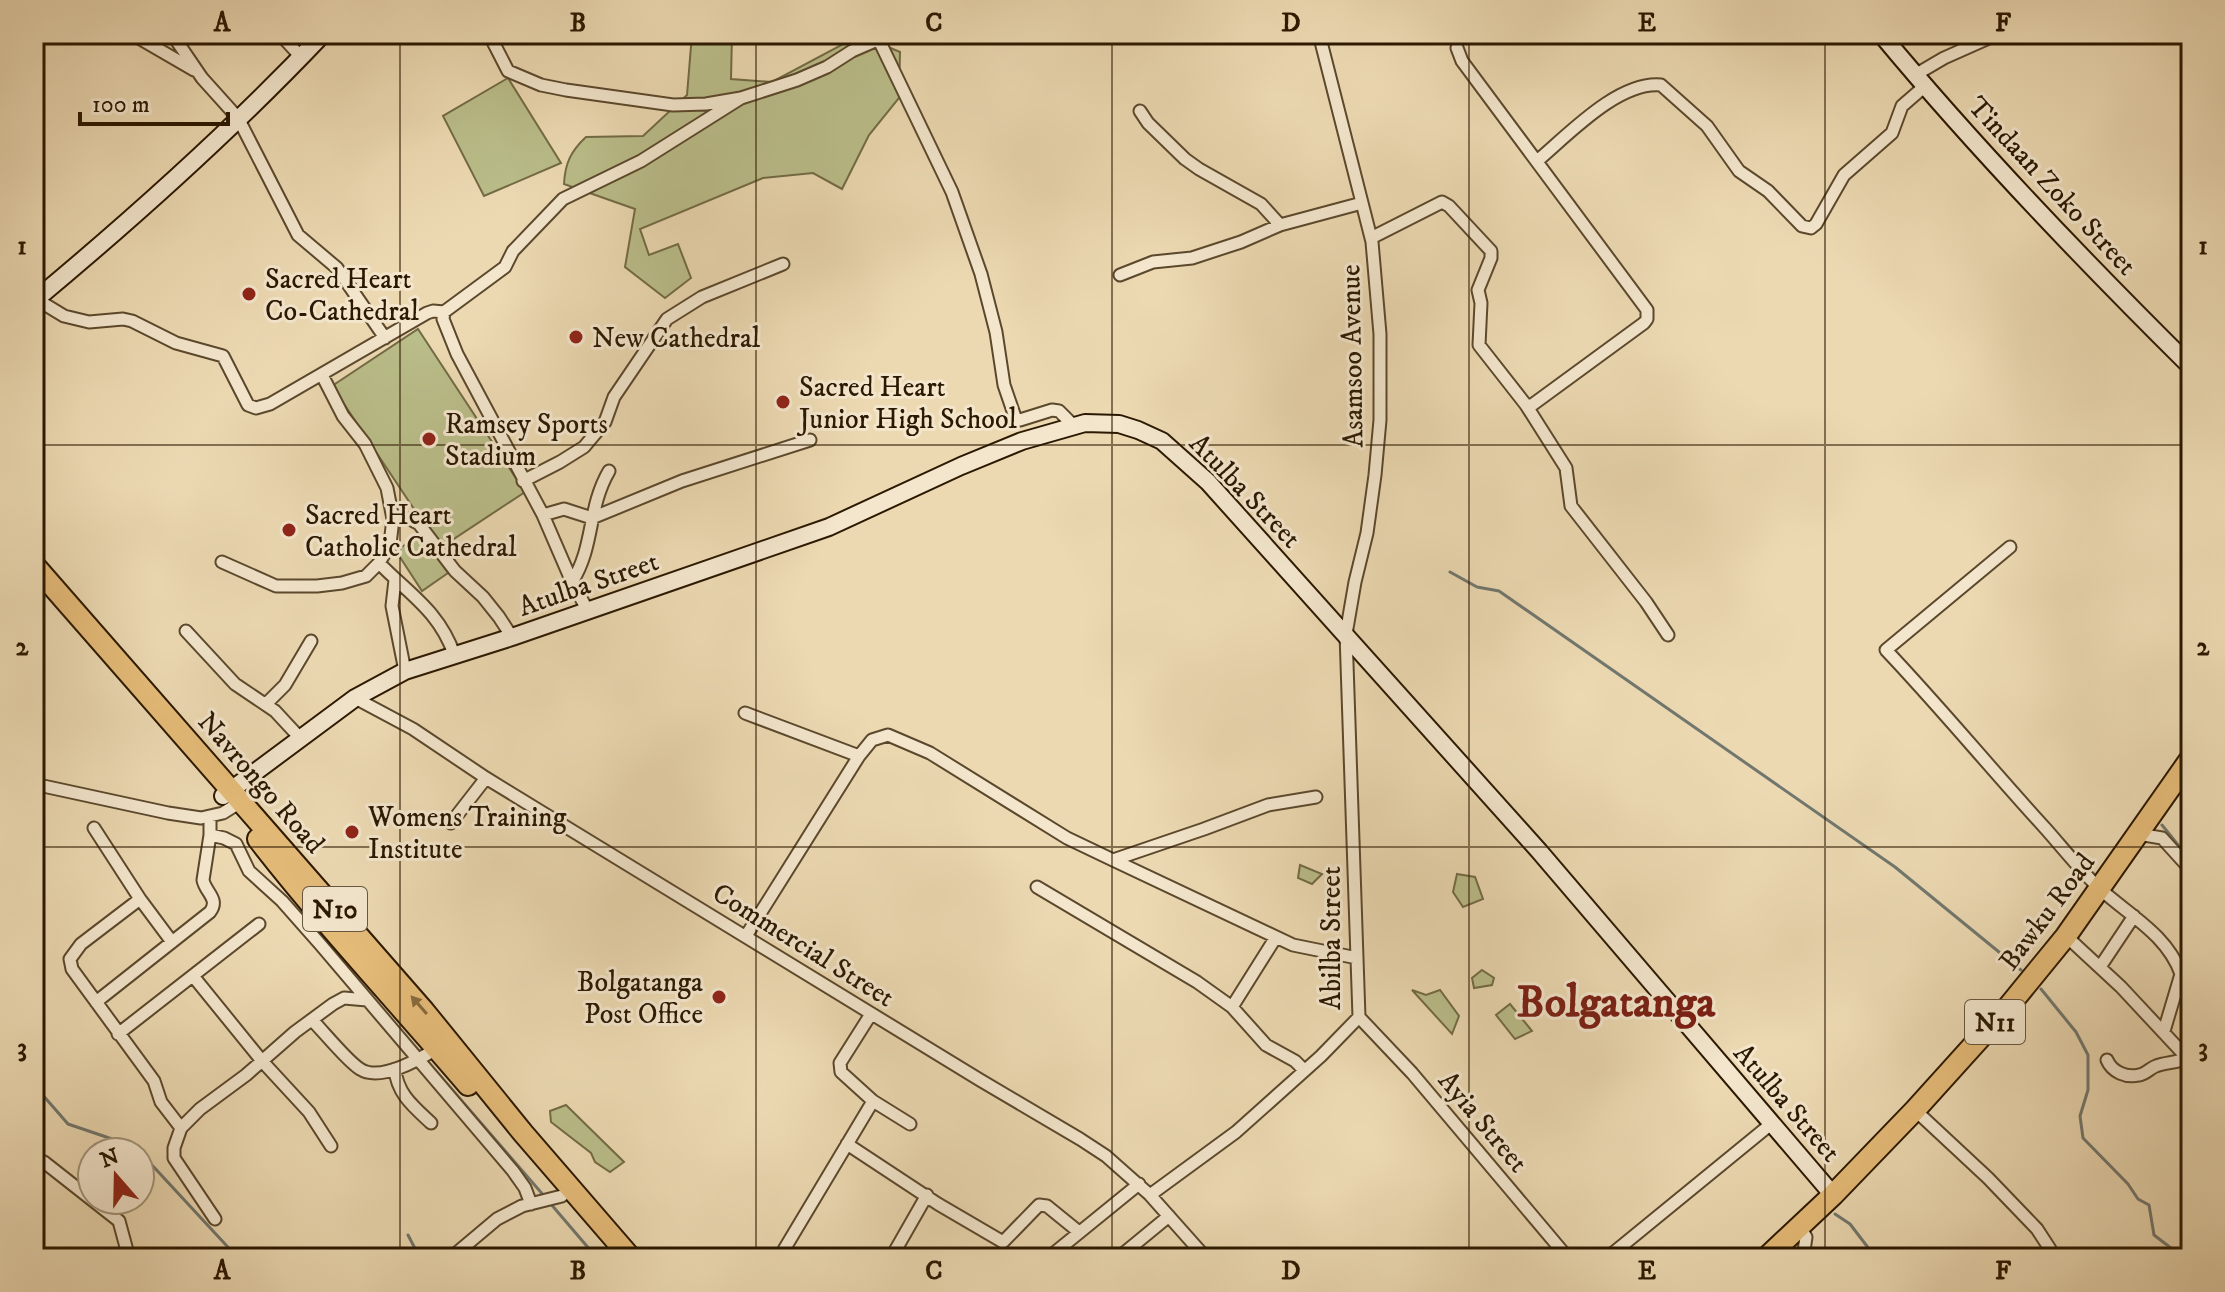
<svg xmlns="http://www.w3.org/2000/svg" width="2225" height="1292" viewBox="0 0 2225 1292" font-family="'IM FELL DW Pica',serif">
<style>
.green{fill:#babe8a;stroke:#726b45;stroke-width:2}
.lines{fill:none;stroke-linecap:round;stroke-linejoin:round}
.stream{stroke:#71776e;stroke-width:3}
.street-casing{stroke:#5b482c;stroke-width:15}
.secondary-casing{stroke:#2b1800;stroke-width:20}
.highway-casing{stroke:#2b1800;stroke-width:24}
.street{stroke:#f3e6cd;stroke-width:11}
.secondary{stroke:#f3e6cd;stroke-width:16}
.highway{stroke:#e6bc79;stroke-width:20}
.oneway{fill:#886a3c}
.grid{fill:none;stroke:#2b1800;stroke-width:2;stroke-opacity:0.55}
.poi-dot{fill:#8f2418;stroke:#f3e6cd;stroke-width:3}
.labels{text-anchor:middle;stroke-width:6;stroke-linejoin:round;paint-order:stroke}
.shield{fill:#f3e6cd;stroke:#67563e;stroke-width:2}
.shield-label{font-size:26px;font-weight:bold;fill:#2b1800}
.street-label{font-size:28px;fill:#2b1800;stroke:#f3e6cd}
.poi-label{font-size:28px;fill:#2b1800;stroke:#f3e6cd;text-anchor:start}
.town-label{font-size:44px;font-weight:bold;fill:#7a1f14;stroke:#f3e6cd}
.neatline{fill:none;stroke:#2b1800;stroke-width:3}
.grid-label{font-size:26px;text-anchor:middle;font-weight:bold;fill:#2b1800}
</style>
<rect width="100%" height="100%" fill="#ecd9b2"/>
<filter id="stains"><feTurbulence type="fractalNoise" baseFrequency=".0025" numOctaves="4"/><feColorMatrix values="0 0 0 0 .2 0 0 0 0 .09 0 0 0 0 .02 0 0 0 .5 -.17"/></filter>
<radialGradient id="worn" r=".72"><stop offset=".6" stop-color="#630" stop-opacity="0"/><stop offset="1" stop-color="#630" stop-opacity=".3"/></radialGradient>
<path class="green" d="M 692,34 L 732,34 L 731,79 L 772,82 L 860,35 L 900,52 L 899,98 L 869,135 L 842,189 L 813,173 L 763,178 L 640,229 L 649,255 L 678,244 L 691,278 L 665,298 L 625,267 L 635,209 L 564,184 C 565,163 571,151 586,137 L 643,136 L 687,95 Z
M 508,78 L 561,163 L 484,196 L 443,116 Z
M 418,329 L 525,492 L 440,548 L 332,386 Z
M 421,534 L 448,573 L 422,591 L 396,551 Z
M 1300,865 L 1322,874 L 1312,884 L 1298,878 Z
M 1457,874 L 1475,877 L 1483,899 L 1463,907 L 1453,892 Z
M 1482,970 L 1494,978 L 1492,985 L 1474,988 L 1472,978 Z
M 1412,990 L 1426,995 L 1440,990 L 1459,1016 L 1452,1034 Z
M 1510,1004 L 1532,1031 L 1515,1039 L 1496,1015 Z
M 566,1105 L 624,1162 L 610,1172 L 595,1162 L 591,1153 L 551,1122 L 550,1111 Z"/>
<g class="lines">
<path class="stream" d="M 1450,572 L 1477,587 L 1499,591 L 1895,867 L 2021,970
M 2162,825 L 2191,861
M 2041,989 L 2076,1032 L 2088,1055 L 2088,1090 L 2080,1116 L 2083,1138 L 2128,1184 L 2138,1199 L 2149,1205 L 2154,1235 L 2184,1258
M 390,1018 L 545,1197
M 34,1085 L 68,1124 L 118,1141 L 134,1152
M 140,1156 L 151,1164 L 238,1258
M 550,1203 L 597,1258
M 1835,1214 L 1850,1224 L 1876,1258
M 408,1235 L 420,1258"/>
<defs>
<path id="street" d="M 132,34 L 194,70
M 172,34 L 202,78 L 238,118 L 298,235 L 337,268 L 385,338
M 280,34 L 301,57
M 489,34 L 508,71 L 541,85 L 566,90 L 673,105 L 706,104 L 741,98 L 797,80 L 827,67 L 852,51 L 891,34
M 876,34 L 952,192 L 981,274 L 996,332 L 1004,385 L 1015,417 L 1020,420 L 1052,410 L 1059,411 L 1074,426
M 1457,48 L 1462,61 L 1647,310 L 1647,319 L 1644,323 L 1532,405 L 1526,405
M 1915,75 L 1944,58 L 1998,34
M 1140,111 L 1148,123 L 1185,159 L 1199,169 L 1261,204 L 1280,225
M 1537,161 C 1568,135 1618,81 1661,85 L 1707,126 L 1739,171 L 1768,191 L 1802,226 L 1811,228 L 1816,224 L 1844,175 L 1892,133 L 1902,106 L 1925,86
M 1371,238 L 1442,202 L 1449,206 L 1491,251 L 1491,258 L 1478,290 L 1481,303 L 1479,345 L 1526,405 L 1566,468 L 1571,506 L 1646,602 L 1668,635
M 1120,275 L 1153,262 L 1192,258 L 1241,242 L 1280,225 L 1362,203
M 36,299 L 64,316 L 89,322 L 123,319 L 132,321 L 176,343 L 223,356 L 248,405 L 256,408 L 270,404 L 427,313 L 433,311 L 444,312
M 523,481 L 560,462 L 584,447 L 605,422 L 614,397 L 667,319 L 702,297 L 783,264
M 543,515 L 564,509 L 592,518 L 682,481 L 810,440
M 393,519 L 410,519 L 419,524 L 455,571 L 483,597 L 499,617 L 512,637
M 2010,547 L 1886,650 C 1941,708 1991,769 2045,828 C 2062,847 2079,869 2098,887 C 2127,914 2167,934 2181,974 L 2164,1031
M 222,562 L 276,586 L 317,586 L 342,583 L 366,576 L 379,563 L 390,544 L 393,519 L 387,488 L 365,444 L 343,416 L 322,375
M 379,563 C 409,594 439,611 454,654
M 395,580 L 392,606 L 405,671
M 572,582 C 595,545 587,509 609,471
M 588,611 L 572,582 L 543,515 L 457,354 L 443,319 L 444,312 L 505,267 L 513,251 L 563,199 L 641,161 L 741,98
M 186,631 L 235,684 L 275,711 L 301,739
M 355,698 L 413,729 L 486,778 L 980,1080 L 1080,1139 L 1106,1156 L 1150,1195 L 1206,1258
M 266,704 L 285,685 L 311,641
M 745,713 L 859,756
M 34,784 L 168,813 L 201,818 L 223,813 L 242,801
M 451,823 L 486,778
M 94,828 L 140,899
M 2138,834 L 2162,838 L 2191,870
M 210,835 L 224,838 L 236,844 L 249,871 L 282,901 L 320,944 L 513,1171 L 525,1188 L 531,1204
M 1113,860 L 1204,829 L 1268,805 L 1316,797
M 1037,887 L 1197,982 L 1232,1007 L 1266,1045 L 1295,1061 L 1304,1070
M 746,936 L 859,756 L 872,740 L 888,735 L 930,753 L 1067,838 L 1113,860 L 1293,945 L 1357,958
M 2066,936 L 2121,987 L 2191,1062
M 172,942 L 140,899 L 81,944 L 70,959 L 72,969 L 154,1081 L 161,1102 L 181,1128
M 2100,967 L 2134,916
M 193,976 L 262,1061 L 309,1112 L 331,1146
M 96,1002 L 210,912 C 220,899 205,892 203,880 L 210,835 L 210,817
M 1232,1007 L 1276,937
M 871,1014 L 840,1063 L 841,1072 L 873,1101 L 910,1124
M 1359,1017 L 1412,1073 L 1568,1258
M 312,1020 C 323,1031 348,1062 360,1069 C 380,1082 418,1060 436,1049
M 118,1034 L 259,924
M 2107,1060 C 2112,1072 2126,1078 2139,1075 C 2146,1074 2150,1068 2156,1066 C 2166,1062 2177,1063 2187,1058
M 395,1069 C 397,1094 414,1107 431,1123
M 1915,1110 L 1988,1178 L 2037,1229 L 2050,1249 L 2049,1258
M 847,1144 L 938,1204 L 1003,1242 L 1039,1205 L 1047,1206 L 1079,1232
M 34,1159 L 44,1162 L 119,1221 L 129,1258
M 1150,1195 L 1236,1132 L 1321,1056 L 1359,1017 L 1346,634 L 1355,582 L 1367,533 L 1375,475 L 1380,420 L 1380,334 L 1372,242 L 1319,34
M 215,1219 L 174,1158 L 174,1148 L 181,1128 L 200,1109 L 246,1075 L 295,1032 L 333,1004 L 344,998 L 367,1000
M 1800,1227 L 1806,1237 L 1803,1258
M 453,1256 L 497,1219 L 522,1206 L 562,1196
M 846,1257 L 847,1258
M 779,1258 L 873,1101
M 891,1258 L 927,1195
M 1048,1258 L 1139,1184
M 1118,1258 L 1169,1216
M 1607,1258 L 1771,1124"/>
<path id="secondary" d="M 1881,34 C 1977,150 2084,261 2191,367
M 34,301 C 135,217 233,129 323,34
M 223,796 L 355,698 L 405,671 L 512,637 L 829,527 L 961,466 L 1022,441 L 1085,423 L 1119,424 L 1138,430 L 1162,441 L 1208,482 L 1539,851 L 1833,1195"/>
<path id="highway" d="M 34,565 L 424,1011 L 523,1133 L 631,1258
M 258,839 C 324,924 398,1003 468,1085
M 1766,1258 L 1833,1195 L 1915,1110 L 2008,1007 L 2066,936 L 2191,758"/>
</defs>
<use href="#street" class="street-casing"/>
<use href="#secondary" class="secondary-casing"/>
<use href="#highway" class="highway-casing"/>
<use href="#street" class="street"/>
<use href="#secondary" class="secondary"/>
<use href="#highway" class="highway"/>
</g>
<defs><path id="oneway-solid" d="M-6-.8H1V-3.2L6.5 0L1 3.2V.8H-6Z" transform="scale(2)"/></defs>
<use class="oneway" href="#oneway-solid" transform="translate(419 1005) rotate(-131)"/>
<path class="grid" d="M 400,34 L 400,1258M 756,34 L 756,1258M 1112,34 L 1112,1258M 1469,34 L 1469,1258M 1825,34 L 1825,1258M 34,445 L 2191,445M 34,847 L 2191,847"/>
<g class="poi-dot">
<circle cx="249" cy="294" r="8"/>
<circle cx="576" cy="337" r="8"/>
<circle cx="783" cy="402" r="8"/>
<circle cx="429" cy="439" r="8"/>
<circle cx="289" cy="530" r="8"/>
<circle cx="352" cy="832" r="8"/>
<circle cx="719" cy="997" r="8"/>
</g>
<g class="labels">
<g class="shield">
<rect x="303" y="887" width="64" height="44" rx="6"/>
<rect x="1965" y="1000" width="60" height="44" rx="6"/>
</g>
<g class="shield-label">
<text x="335" y="918">N10</text>
<text x="1995" y="1031">N11</text>
</g>
<g class="street-label">
<text transform="translate(2053 185) rotate(47)" y="10">Tindaan Zoko Street</text>
<text transform="translate(1351 356) rotate(-91)" y="10">Asamsoo Avenue</text>
<text transform="translate(1246 490) rotate(46)" y="10">Atulba Street</text>
<text transform="translate(588 583) rotate(-19)" y="10">Atulba Street</text>
<text transform="translate(262 782) rotate(49)" y="10">Navrongo Road</text>
<text transform="translate(2046 911) rotate(-53)" y="10">Bawku Road</text>
<text transform="translate(1330 938) rotate(-90)" y="10">Abilba Street</text>
<text transform="translate(804 944) rotate(32)" y="10">Commercial Street</text>
<text transform="translate(1788 1102) rotate(49)" y="10">Atulba Street</text>
<text transform="translate(1484 1121) rotate(50)" y="10">Ayia Street</text>
</g>
<g class="poi-label">
<text x="265" y="288">Sacred Heart<tspan x="265" dy="32">Co-Cathedral</tspan></text>
<text x="592" y="347">New Cathedral</text>
<text x="799" y="396">Sacred Heart<tspan x="799" dy="32">Junior High School</tspan></text>
<text x="445" y="433">Ramsey Sports<tspan x="445" dy="32">Stadium</tspan></text>
<text x="305" y="524">Sacred Heart<tspan x="305" dy="32">Catholic Cathedral</tspan></text>
<text x="368" y="826">Womens Training<tspan x="368" dy="32">Institute</tspan></text>
<text x="703" y="991" text-anchor="end">Bolgatanga<tspan x="703" dy="32">Post Office</tspan></text>
</g>
<g class="town-label">
<text x="1616" y="1016">Bolgatanga</text>
</g>
</g>
<rect width="2225" height="1292" fill="none" stroke="#ecd9b2" stroke-width="88"/>
<g transform="translate(116 1176) rotate(340)"><circle r="38" fill="#f3e6cd" stroke="#a3947b" stroke-width="2"/>
<path d="M0-6L14 30L0 20L-14 30Z" fill="#8f2418"/>
<text y="-12" font-size="22" font-weight="bold" text-anchor="middle" fill="#2b1800">N</text>
</g>
<path d="M80 112v12h148v-12" fill="none" stroke="#2b1800" stroke-width="4"/>
<text x="92" y="112" font-size="24" fill="#2b1800" stroke="#f3e6cd" stroke-width="6" paint-order="stroke">100 m</text>
<rect x="44" y="44" width="2137" height="1204" class="neatline"/>
<g class="grid-label">
<text x="222" y="31">A</text>
<text x="578" y="31">B</text>
<text x="934" y="31">C</text>
<text x="1291" y="31">D</text>
<text x="1647" y="31">E</text>
<text x="2003" y="31">F</text>
<text x="22" y="254">1</text>
<text x="2203" y="254">1</text>
<text x="22" y="655">2</text>
<text x="2203" y="655">2</text>
<text x="22" y="1056">3</text>
<text x="2203" y="1056">3</text>
<text x="222" y="1279">A</text>
<text x="578" y="1279">B</text>
<text x="934" y="1279">C</text>
<text x="1291" y="1279">D</text>
<text x="1647" y="1279">E</text>
<text x="2003" y="1279">F</text>
</g>
<rect width="100%" height="100%" filter="url(#stains)"/>
<rect width="100%" height="100%" fill="url(#worn)"/>
</svg>
